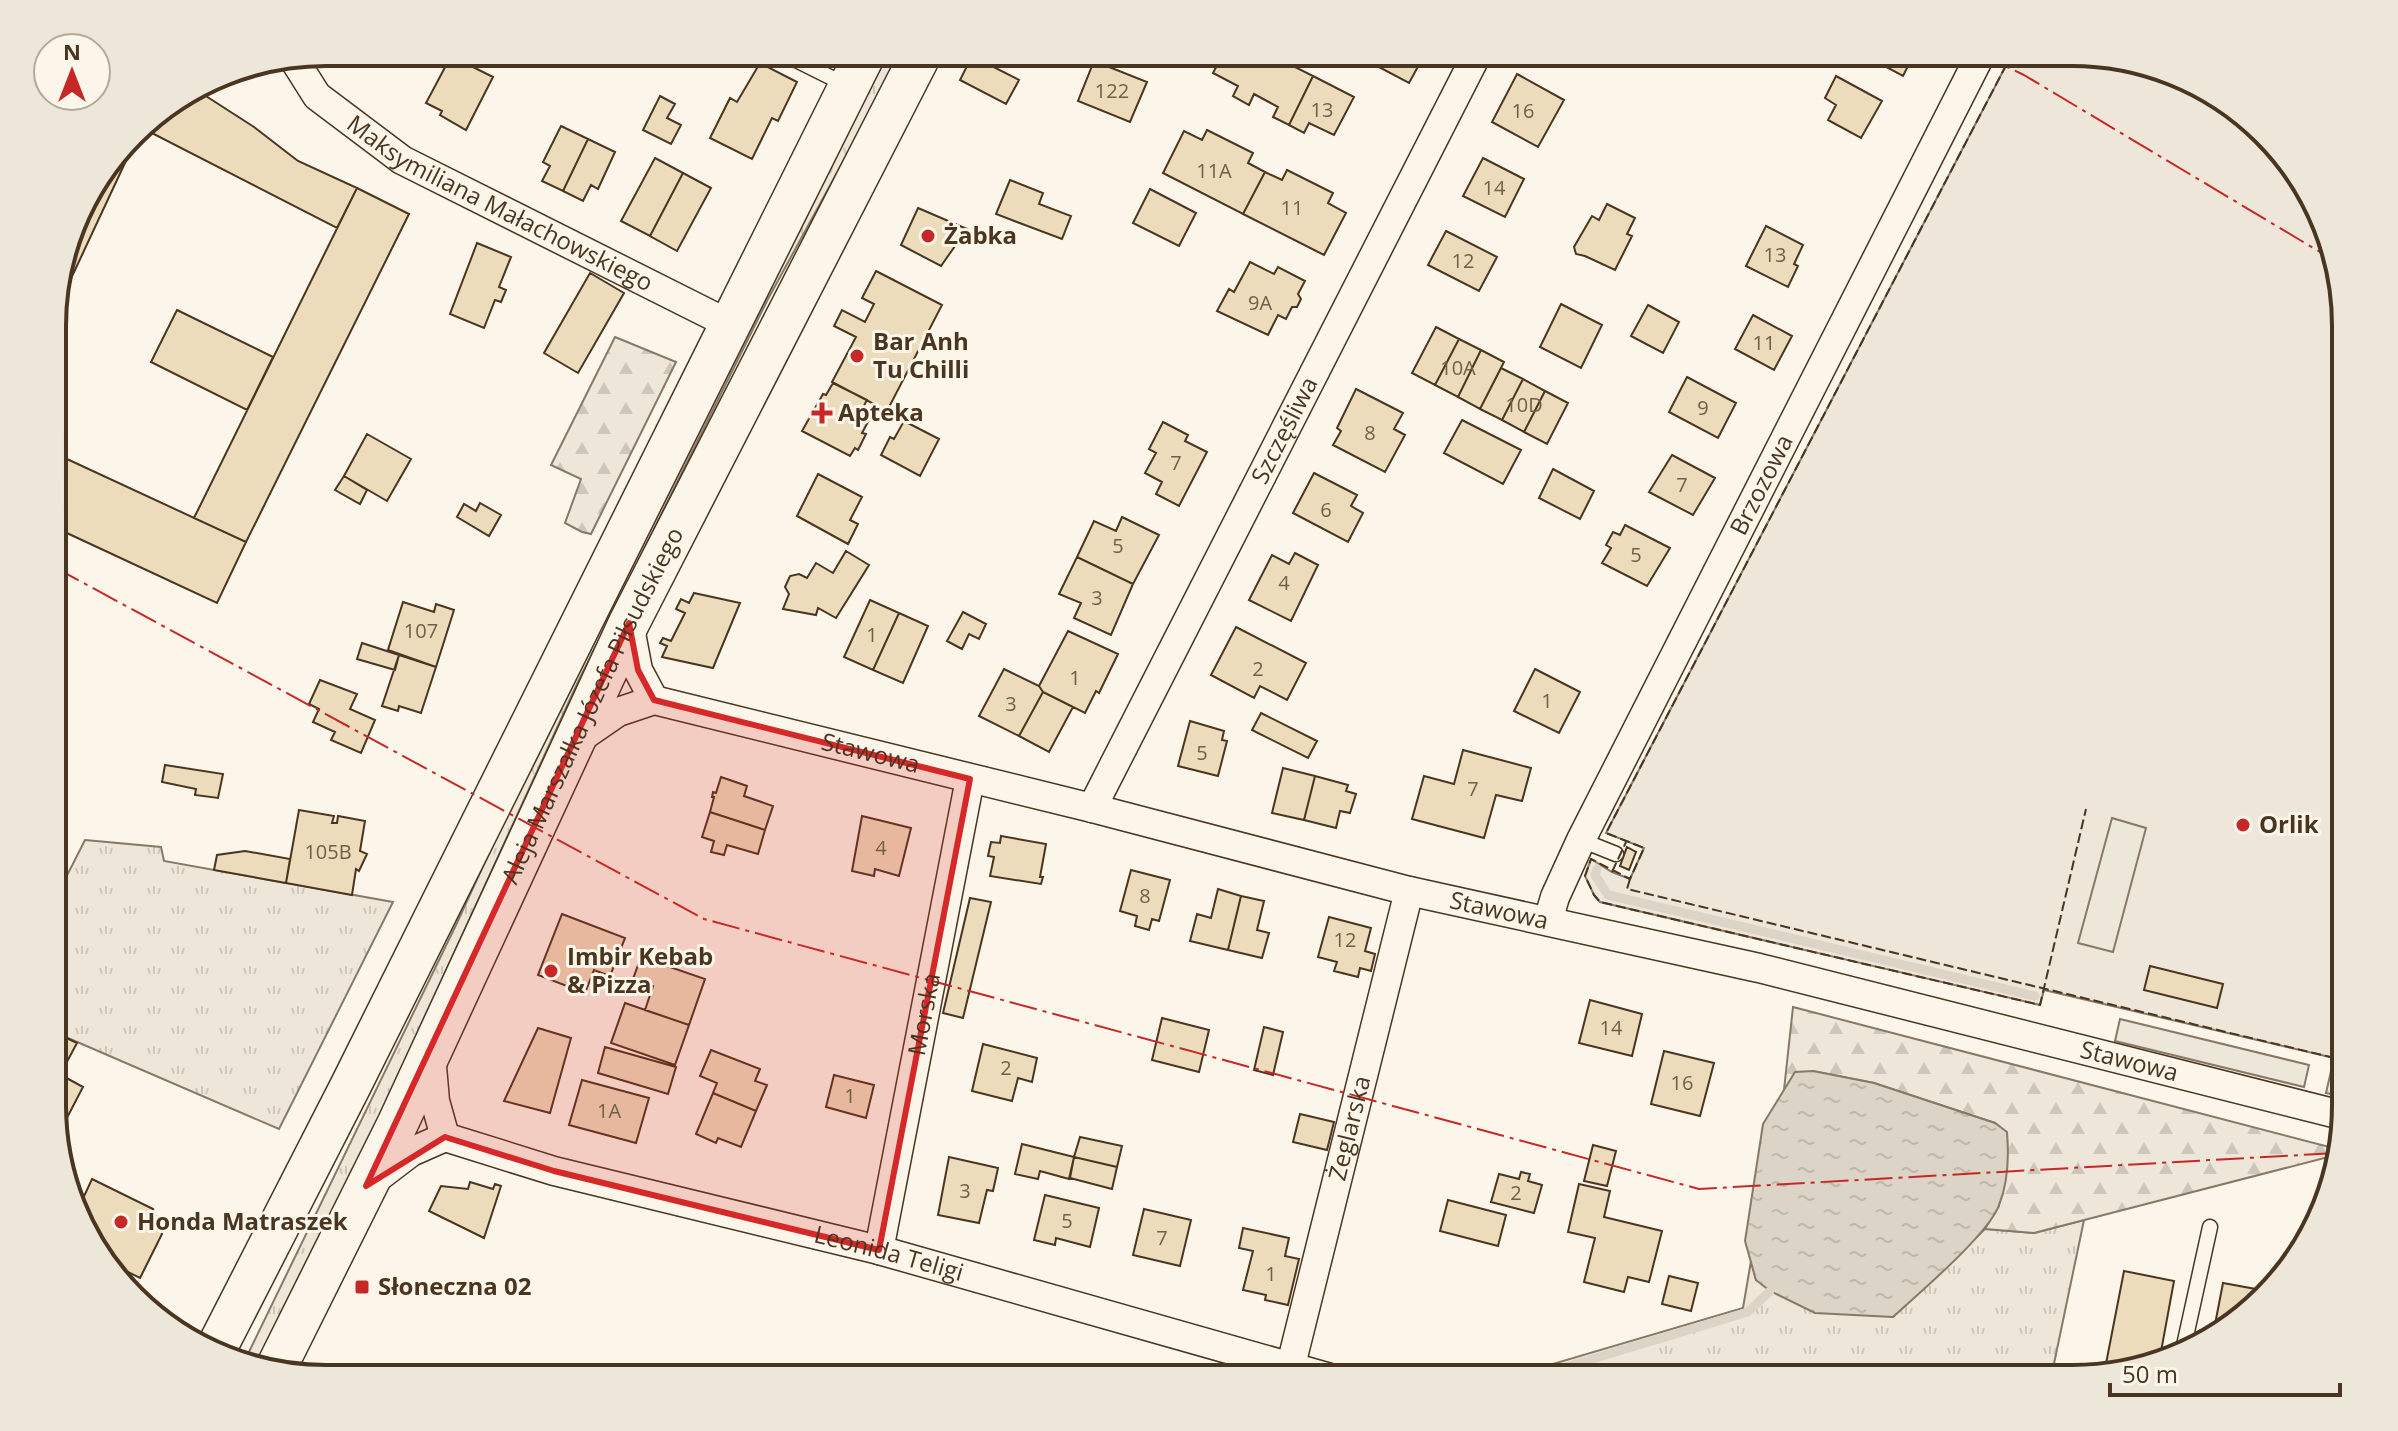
<svg xmlns="http://www.w3.org/2000/svg" width="2398" height="1431" viewBox="0 0 2398 1431" font-family="'Open Sans',sans-serif">
<style>
.grass{fill:url(#grass-tufts);stroke:#887966;stroke-width:2}
.forest{fill:url(#forest-firs);stroke:#887966;stroke-width:2}
.pitch{fill:#ede6d9;stroke:#887966;stroke-width:2}
.parking{fill:#ede7d9;stroke:#887966;stroke-width:2}
.water{fill:url(#water-ripples);stroke:#887966;stroke-width:2}
.lines{fill:none;stroke-linecap:round;stroke-linejoin:round}
.stream{stroke:#dcd4c6;stroke-width:9}
.building{fill:#ecdcbc;stroke:#4a3520;stroke-width:2}
.lane-casing{stroke:#4a3520;stroke-width:17}
.street-casing{stroke:#4a3520;stroke-width:31}
.secondary-casing{stroke:#4a3520;stroke-width:43}
.lane{stroke:#fbf6e9;stroke-width:14}
.street{stroke:#fbf6e9;stroke-width:28}
.secondary{stroke:#fbf6e9;stroke-width:40}
.fence{stroke:#4a3520;stroke-width:2;stroke-dasharray:10 4;stroke-linecap:butt}
.power{stroke:#c62828;stroke-width:2;stroke-dasharray:28 6 4 6;stroke-linecap:butt}
.marked{fill:#d62828;fill-opacity:0.2;stroke:#d62828;stroke-width:6;stroke-linejoin:round}
.poi-dot{fill:#c62828;stroke:#fbf6e9;stroke-width:3}
.labels{text-anchor:middle;stroke-width:6;stroke-linejoin:round;paint-order:stroke}
.number-label{font-size:20px;fill:#725f47}
.street-label{font-size:24px;fill:#4a3520;stroke:#fbf6e9}
.poi-label{font-size:24px;font-weight:bold;fill:#4a3520;stroke:#fbf6e9;text-anchor:start}
.rim{fill:none;stroke:#4a3520;stroke-width:4}
</style>
<defs>
<pattern id="grass-tufts" width="24" height="20" patternUnits="userSpaceOnUse" patternTransform="scale(2)"><rect width="24" height="20" fill="#ede6d9"/><path d="M3 7l-1-3M5 7V3M7 7l1-3M15 17l-1-3M17 17v-4M19 17l1-3" fill="none" stroke="#cdc6ba"/></pattern>
<pattern id="forest-firs" width="22" height="20" patternUnits="userSpaceOnUse" patternTransform="scale(2)"><rect width="22" height="20" fill="#ede6d9"/><path d="M5 1l3.5 6h-7zM16 11l3.5 6h-7z" fill="#cdc6ba"/></pattern>
<pattern id="water-ripples" width="26" height="14" patternUnits="userSpaceOnUse" patternTransform="scale(2)"><rect width="26" height="14" fill="#dcd4c6"/><path d="M2 4q2-2 4 0t4 0M15 11q2-2 4 0t4 0" fill="none" stroke="#beb7aa"/></pattern>
</defs>
<rect width="100%" height="100%" fill="#fbf6e9"/>
<path class="grass" d="M 885,52 L 903,52 L 768,299 L 577,684 L 333,1218 L 262,1362 L 246,1358 L 456,925 L 576,664 Z
M 85,840 L 161,847 L 164,861 L 393,902 L 279,1129 L 54,1032 L 54,901 Z
M 2084,1220 L 2051,1378 L 1502,1379 L 1743,1308 L 1751,1261 L 1756,1280 L 1893,1317 L 1985,1229 L 2034,1233 Z"/>
<path class="forest" d="M 615,337 L 676,362 L 591,534 L 582,532 L 565,523 L 581,479 L 551,465 Z
M 1793,1007 L 2337,1149 L 2336,1155 L 2034,1233 L 1985,1229 L 1999,1206 L 1995,1123 L 1874,1083 L 1813,1071 L 1784,1090 Z"/>
<path class="pitch" d="M 2013,52 L 2073,52 L 2209,89 L 2309,189 L 2345,307 L 2345,1097 L 2326,1093 L 2334,1058 L 2044,990 L 2040,1005 L 1600,902 L 1594,895 L 1585,876 L 1591,859 L 1612,872 L 1630,879 L 1644,848 L 1606,833 Z"/>
<path class="parking" d="M 2112,818 L 2146,828 L 2113,952 L 2078,943 Z
M 2120,1019 L 2309,1065 L 2304,1087 L 2115,1041 Z"/>
<path class="water" d="M 1813,1071 L 1874,1083 L 1995,1123 L 2007,1132 C 2009,1156 2008,1183 1999,1205 C 1988,1235 1919,1293 1893,1317 L 1815,1313 L 1770,1291 L 1756,1280 L 1745,1241 L 1763,1124 L 1795,1072 Z"/>
<g class="lines">
<path class="stream" d="M 1597,869 L 1595,875 L 1608,895 L 2035,996
M 2342,1084 L 2345,1085
M 1526,1379 L 1748,1312 L 1770,1291"/>
</g>
<path class="building" d="M 444,52 L 475,52 L 468,64 Z
M 1224,52 L 1265,52 L 1313,76 L 1289,125 L 1273,117 L 1278,107 L 1254,94 L 1249,105 L 1233,96 L 1238,86 L 1213,73 Z
M 1384,52 L 1426,52 L 1409,83 L 1377,66 Z
M 1863,52 L 1908,52 L 1907,54 L 1912,58 L 1903,76 L 1862,54 Z
M 451,56 L 493,77 L 466,130 L 440,115 L 442,111 L 426,103 Z
M 972,56 L 1019,80 L 1006,104 L 960,80 Z
M 1094,61 L 1147,82 L 1130,122 L 1078,101 Z
M 760,63 L 797,82 L 778,121 L 772,118 L 752,159 L 710,138 L 730,98 L 737,102 Z
M 1517,74 L 1564,100 L 1538,147 L 1492,122 Z
M 1313,76 L 1354,97 L 1334,135 L 1309,123 L 1304,133 L 1289,125 Z
M 1836,76 L 1882,101 L 1861,138 L 1828,120 L 1836,105 L 1825,98 Z
M 195,89 L 254,127 L 298,161 L 357,188 L 337,228 L 142,128 L 145,120 Z
M 660,96 L 675,104 L 667,118 L 681,125 L 671,144 L 643,130 Z
M 145,120 L 54,315 L 54,291 L 80,204 Z
M 561,126 L 588,139 L 563,191 L 542,181 L 550,166 L 543,162 Z
M 1207,130 L 1253,153 L 1248,163 L 1265,172 L 1243,214 L 1163,173 L 1184,131 L 1202,140 Z
M 588,139 L 615,152 L 598,189 L 591,185 L 583,201 L 563,191 Z
M 655,158 L 683,173 L 650,236 L 621,221 Z
M 1483,158 L 1524,179 L 1505,217 L 1463,196 Z
M 1287,170 L 1333,193 L 1328,203 L 1346,213 L 1324,255 L 1243,214 L 1265,172 L 1282,180 Z
M 683,173 L 711,188 L 677,251 L 650,236 Z
M 1010,180 L 1043,193 L 1039,204 L 1071,216 L 1062,239 L 996,214 Z
M 357,188 L 409,214 L 246,542 L 194,518 Z
M 1150,189 L 1196,213 L 1179,246 L 1133,223 Z
M 1607,204 L 1635,218 L 1627,234 L 1632,236 L 1615,270 L 1585,256 L 1576,254 L 1574,247 L 1592,216 L 1599,220 Z
M 918,208 L 967,229 L 941,266 L 901,245 Z
M 1766,226 L 1803,245 L 1794,264 L 1798,266 L 1788,287 L 1746,266 Z
M 1446,231 L 1497,257 L 1479,291 L 1428,265 Z
M 477,243 L 511,257 L 499,287 L 506,290 L 501,302 L 495,300 L 484,328 L 450,314 Z
M 1250,262 L 1274,274 L 1278,267 L 1305,281 L 1298,294 L 1301,299 L 1297,307 L 1292,307 L 1286,319 L 1278,315 L 1268,335 L 1217,311 L 1229,289 L 1234,292 Z
M 876,271 L 942,305 L 887,411 L 832,382 L 856,337 L 834,326 L 842,310 L 865,322 L 874,304 L 862,298 Z
M 590,273 L 624,293 L 578,373 L 544,353 Z
M 1561,304 L 1602,325 L 1581,368 L 1540,347 Z
M 1648,305 L 1679,322 L 1663,353 L 1631,336 Z
M 177,310 L 273,357 L 247,410 L 151,362 Z
M 1753,315 L 1792,336 L 1774,370 L 1735,349 Z
M 1436,327 L 1459,339 L 1435,385 L 1412,373 Z
M 1459,339 L 1481,350 L 1458,397 L 1435,385 Z
M 1481,350 L 1504,362 L 1480,409 L 1458,397 Z
M 1501,368 L 1523,379 L 1502,420 L 1480,409 Z
M 1687,377 L 1736,403 L 1718,438 L 1669,412 Z
M 1523,379 L 1545,391 L 1524,432 L 1502,420 Z
M 833,383 L 867,400 L 860,413 L 870,418 L 862,433 L 866,434 L 858,450 L 855,448 L 850,456 L 802,431 L 823,394 L 826,395 Z
M 1356,389 L 1403,413 L 1394,429 L 1405,435 L 1385,472 L 1333,445 L 1341,431 L 1337,428 Z
M 1545,391 L 1568,403 L 1547,444 L 1524,432 Z
M 1462,420 L 1521,450 L 1503,484 L 1444,453 Z
M 904,421 L 939,439 L 920,476 L 881,455 L 890,437 L 894,439 Z
M 1163,422 L 1188,435 L 1185,441 L 1207,452 L 1179,506 L 1156,494 L 1162,482 L 1145,473 L 1156,453 L 1149,449 Z
M 367,434 L 411,459 L 387,501 L 344,476 Z
M 54,453 L 246,542 L 217,603 L 54,527 Z
M 1672,455 L 1715,478 L 1693,515 L 1649,492 Z
M 1553,469 L 1594,491 L 1580,519 L 1539,498 Z
M 1314,473 L 1357,495 L 1351,506 L 1363,513 L 1348,542 L 1293,513 Z
M 818,474 L 862,497 L 850,520 L 858,524 L 848,544 L 797,516 Z
M 344,476 L 367,490 L 360,504 L 335,490 Z
M 480,503 L 501,515 L 489,536 L 457,517 L 464,504 L 476,511 Z
M 1122,517 L 1159,535 L 1133,584 L 1077,557 L 1094,521 L 1116,531 Z
M 1625,525 L 1670,548 L 1647,586 L 1602,563 L 1611,548 L 1606,545 L 1613,532 L 1620,535 Z
M 846,551 L 869,565 L 836,618 L 818,608 L 816,615 L 783,609 L 789,594 L 785,587 L 790,576 L 799,574 L 807,578 L 816,563 L 833,573 Z
M 1295,553 L 1318,565 L 1291,621 L 1249,600 L 1272,555 L 1289,564 Z
M 1077,557 L 1133,584 L 1111,635 L 1074,618 L 1081,603 L 1059,594 Z
M 694,593 L 740,603 L 713,668 L 662,657 L 667,646 L 660,643 L 663,638 L 671,641 L 685,613 L 676,609 L 681,599 L 689,603 Z
M 870,600 L 899,613 L 873,670 L 844,657 Z
M 403,602 L 434,612 L 436,604 L 454,610 L 436,667 L 388,650 Z
M 963,612 L 986,624 L 979,639 L 969,634 L 962,649 L 947,641 Z
M 899,613 L 928,626 L 903,683 L 873,670 Z
M 1236,627 L 1306,663 L 1287,700 L 1260,686 L 1254,698 L 1211,675 Z
M 1068,631 L 1118,654 L 1099,693 L 1096,691 L 1085,713 L 1043,692 L 1039,686 Z
M 362,643 L 399,655 L 395,670 L 357,659 Z
M 399,655 L 436,667 L 421,713 L 399,706 L 398,711 L 382,706 Z
M 1004,669 L 1039,686 L 1043,692 L 1019,736 L 979,716 Z
M 1535,669 L 1580,692 L 1559,733 L 1514,711 Z
M 320,680 L 357,694 L 350,709 L 375,720 L 361,753 L 331,740 L 335,732 L 313,722 L 319,709 L 309,704 Z
M 1043,692 L 1073,707 L 1049,752 L 1019,736 Z
M 1261,713 L 1317,741 L 1308,758 L 1252,730 Z
M 1190,721 L 1224,731 L 1222,740 L 1227,741 L 1218,776 L 1178,766 Z
M 1463,750 L 1531,768 L 1522,801 L 1496,795 L 1484,838 L 1412,819 L 1424,776 L 1454,784 Z
M 165,765 L 223,774 L 218,798 L 195,795 L 196,789 L 162,782 Z
M 1283,768 L 1315,776 L 1304,820 L 1272,813 Z
M 1315,776 L 1348,785 L 1346,791 L 1356,794 L 1350,813 L 1340,811 L 1336,828 L 1304,820 Z
M 721,777 L 747,786 L 744,796 L 773,806 L 765,830 L 710,812 L 714,797 L 712,797 L 713,792 L 716,793 Z
M 299,810 L 334,816 L 332,823 L 337,823 L 338,816 L 365,821 L 360,851 L 367,854 L 359,871 L 356,869 L 352,895 L 286,883 Z
M 710,812 L 765,830 L 758,854 L 727,845 L 724,855 L 711,852 L 714,841 L 702,837 Z
M 862,816 L 911,828 L 899,876 L 875,869 L 874,876 L 852,871 Z
M 1001,836 L 1046,844 L 1040,877 L 1043,877 L 1041,884 L 990,876 L 994,857 L 988,856 L 991,842 L 1000,843 Z
M 1627,847 L 1636,852 L 1629,870 L 1620,866 Z
M 245,851 L 290,859 L 286,883 L 214,870 L 217,855 Z
M 1131,870 L 1170,880 L 1159,921 L 1152,919 L 1149,930 L 1135,926 L 1137,916 L 1120,911 Z
M 1218,889 L 1241,896 L 1228,950 L 1190,941 L 1197,914 L 1211,918 Z
M 1241,896 L 1264,901 L 1257,930 L 1269,933 L 1262,958 L 1228,950 Z
M 970,898 L 991,902 L 963,1018 L 943,1013 Z
M 562,914 L 625,938 L 610,976 L 594,970 L 585,993 L 538,975 Z
M 1329,917 L 1371,928 L 1365,951 L 1375,954 L 1371,971 L 1360,968 L 1358,977 L 1334,971 L 1337,962 L 1318,957 Z
M 641,957 L 705,979 L 689,1025 L 645,1010 L 653,986 L 633,979 Z
M 2150,966 L 2223,984 L 2217,1008 L 2144,990 Z
M 1590,1000 L 1642,1014 L 1632,1056 L 1579,1043 Z
M 625,1003 L 689,1025 L 675,1065 L 611,1043 Z
M 1162,1018 L 1209,1030 L 1199,1072 L 1152,1060 Z
M 1264,1027 L 1283,1032 L 1273,1075 L 1254,1070 Z
M 538,1028 L 571,1038 L 550,1113 L 504,1101 Z
M 54,1032 L 77,1043 L 54,1086 Z
M 983,1044 L 1037,1058 L 1032,1082 L 1018,1078 L 1012,1101 L 972,1091 Z
M 605,1047 L 676,1067 L 668,1094 L 598,1073 Z
M 711,1050 L 760,1069 L 755,1081 L 767,1085 L 756,1111 L 713,1093 L 717,1083 L 700,1076 Z
M 1664,1051 L 1714,1063 L 1700,1116 L 1651,1104 Z
M 61,1075 L 83,1087 L 57,1137 L 54,1135 L 54,1086 Z
M 834,1075 L 874,1085 L 866,1118 L 826,1107 Z
M 582,1080 L 649,1098 L 636,1143 L 569,1125 Z
M 713,1093 L 756,1111 L 741,1147 L 718,1138 L 716,1143 L 696,1134 Z
M 1300,1114 L 1334,1122 L 1327,1150 L 1293,1142 Z
M 1080,1137 L 1122,1146 L 1117,1167 L 1074,1157 Z
M 1022,1144 L 1074,1157 L 1069,1179 L 1040,1171 L 1038,1179 L 1015,1174 Z
M 1593,1145 L 1616,1151 L 1607,1186 L 1584,1181 Z
M 949,1157 L 998,1168 L 993,1191 L 987,1190 L 979,1223 L 938,1215 Z
M 1074,1157 L 1117,1167 L 1112,1189 L 1070,1178 Z
M 1521,1172 L 1530,1174 L 1528,1181 L 1542,1185 L 1534,1213 L 1491,1202 L 1499,1174 L 1519,1179 Z
M 92,1179 L 153,1209 L 162,1234 L 140,1278 L 98,1257 L 79,1207 Z
M 470,1182 L 493,1189 L 495,1184 L 501,1186 L 484,1238 L 429,1211 L 441,1186 L 468,1189 Z
M 1579,1184 L 1610,1191 L 1604,1217 L 1662,1231 L 1649,1282 L 1628,1277 L 1624,1292 L 1584,1282 L 1595,1238 L 1568,1232 Z
M 1045,1195 L 1099,1208 L 1090,1247 L 1056,1238 L 1055,1245 L 1034,1240 Z
M 1448,1200 L 1506,1215 L 1498,1246 L 1440,1231 Z
M 1144,1209 L 1191,1220 L 1180,1266 L 1133,1255 Z
M 1243,1228 L 1289,1238 L 1285,1256 L 1299,1259 L 1288,1305 L 1265,1300 L 1266,1295 L 1243,1290 L 1253,1251 L 1239,1248 Z
M 2124,1271 L 2174,1281 L 2160,1357 L 2104,1374 Z
M 1669,1276 L 1698,1283 L 1691,1311 L 1662,1304 Z
M 2223,1283 L 2261,1290 L 2212,1340 Z
M 1067,1369 L 1103,1379 L 1064,1379 Z"/>
<g class="lines">
<defs>
<path id="lane" d="M 780,52 L 848,86
M 1581,840 L 1616,854
M 2183,1350 L 2210,1227"/>
<g id="street">
<path id="s1" d="M 293,58 L 317,96 L 402,160 L 729,324"/>
<path d="M 629,623 L 638,670 L 654,700"/>
<path id="s2" d="M 576,741 L 618,712 L 654,700 L 1092,808 L 1409,891 L 1759,968 L 2345,1116"/>
<path id="s3" d="M 1092,808 L 1478,52"/>
<path id="s4" d="M 1548,921 L 1555,897 L 1581,840 L 1982,52"/>
<path d="M 431,1055 L 435,1101 L 445,1137"/>
<path id="s5" d="M 373,1181 L 411,1152 L 445,1137 L 554,1171 L 879,1250 L 1330,1378"/>
<path id="s6" d="M 879,1250 L 970,779"/>
<path id="s7" d="M 1291,1365 L 1409,891"/>
</g>
<g id="secondary">
<path d="M 216,1349 L 351,1085 L 866,52"/>
<path id="s8" d="M 277,1366 L 398,1123 L 629,623 L 922,52"/>
</g>
</defs>
<use href="#lane" class="lane-casing"/>
<use href="#street" class="street-casing"/>
<use href="#secondary" class="secondary-casing"/>
<use href="#lane" class="lane"/>
<use href="#street" class="street"/>
<use href="#secondary" class="secondary"/>
<path class="fence" d="M 2013,52 L 1606,833 L 1644,848 L 1630,879 L 1591,859 L 1585,876 L 1594,895 L 1600,902 L 2040,1005 L 2086,809
M 1612,872 L 1626,842
M 1630,879 L 1627,889 L 2335,1058
M 344,1379 L 348,1371 L 367,1379"/>
<path class="power" d="M 1975,52 L 2024,75 L 2330,258
M 54,567 L 704,919 L 1699,1189 L 2336,1153"/>
</g>
<path class="marked" d="M 629,623 L 638,670 L 654,700 L 970,779 L 879,1250 L 554,1171 L 445,1137 L 366,1186 Z"/>
<g class="poi-dot">
<circle cx="928" cy="236" r="8"/>
<circle cx="857" cy="356" r="8"/>
<path d="M818 401h8v8h8v8h-8v8h-8v-8h-8v-8h8z"/>
<circle cx="2243" cy="825" r="8"/>
<circle cx="551" cy="971" r="8"/>
<circle cx="121" cy="1222" r="8"/>
<rect x="354" y="1279" width="16" height="16" rx="4"/>
</g>
<g class="labels">
<g class="number-label">
<text x="1112" y="98">122</text>
<text x="1322" y="117">13</text>
<text x="1523" y="118">16</text>
<text x="1214" y="178">11A</text>
<text x="1494" y="195">14</text>
<text x="1292" y="215">11</text>
<text x="1775" y="262">13</text>
<text x="1463" y="268">12</text>
<text x="1260" y="310">9A</text>
<text x="1764" y="350">11</text>
<text x="1458" y="375">10A</text>
<text x="1524" y="412">10D</text>
<text x="1703" y="415">9</text>
<text x="1370" y="440">8</text>
<text x="1176" y="470">7</text>
<text x="1682" y="492">7</text>
<text x="1326" y="517">6</text>
<text x="1118" y="553">5</text>
<text x="1636" y="562">5</text>
<text x="1284" y="590">4</text>
<text x="1097" y="605">3</text>
<text x="421" y="638">107</text>
<text x="872" y="642">1</text>
<text x="1258" y="676">2</text>
<text x="1075" y="685">1</text>
<text x="1547" y="708">1</text>
<text x="1011" y="711">3</text>
<text x="1202" y="760">5</text>
<text x="1473" y="796">7</text>
<text x="881" y="855">4</text>
<text x="328" y="859">105B</text>
<text x="1145" y="903">8</text>
<text x="1345" y="947">12</text>
<text x="1611" y="1035">14</text>
<text x="1006" y="1075">2</text>
<text x="1682" y="1090">16</text>
<text x="850" y="1103">1</text>
<text x="609" y="1118">1A</text>
<text x="965" y="1198">3</text>
<text x="1516" y="1200">2</text>
<text x="1067" y="1228">5</text>
<text x="1162" y="1245">7</text>
<text x="1271" y="1281">1</text>
</g>
<g class="street-label">
<text dy="8" stroke="none"><textPath href="#s1" startOffset="258">Maksymiliana Małachowskiego</textPath></text>
<text dy="8" stroke="none"><textPath href="#s3" startOffset="424">Szczęśliwa</textPath></text>
<text dy="8" stroke="none"><textPath href="#s4" startOffset="486">Brzozowa</textPath></text>
<text dy="8" stroke="none"><textPath href="#s8" startOffset="732">Aleja Marszałka Józefa Piłsudskiego</textPath></text>
<text dy="8" stroke="none"><textPath href="#s2" startOffset="312">Stawowa</textPath></text>
<text dy="8" stroke="none"><textPath href="#s2" startOffset="960">Stawowa</textPath></text>
<text dy="8" stroke="none"><textPath href="#s6" startOffset="240">Morska</textPath></text>
<text dy="8" stroke="none"><textPath href="#s2" startOffset="1608">Stawowa</textPath></text>
<text dy="8" stroke="none"><textPath href="#s7" startOffset="244">Żeglarska</textPath></text>
<text dy="8" stroke="none"><textPath href="#s5" startOffset="544">Leonida Teligi</textPath></text>
</g>
<g class="poi-label">
<text x="944" y="244">Żabka</text>
<text x="873" y="350">Bar Anh<tspan x="873" dy="28">Tu Chilli</tspan></text>
<text x="838" y="421">Apteka</text>
<text x="2259" y="833">Orlik</text>
<text x="567" y="965">Imbir Kebab<tspan x="567" dy="28">&amp; Pizza</tspan></text>
<text x="137" y="1230">Honda Matraszek</text>
<text x="378" y="1295">Słoneczna 02</text>
</g>
</g>
<path d="M0 0H2398V1431H0ZM326 66H2072A260 260 0 0 1 2332 326V1105A260 260 0 0 1 2072 1365H326A260 260 0 0 1 66 1105V326A260 260 0 0 1 326 66Z" fill="#ede7d9" fill-rule="evenodd"/>
<path class="rim" d="M326 66H2072A260 260 0 0 1 2332 326V1105A260 260 0 0 1 2072 1365H326A260 260 0 0 1 66 1105V326A260 260 0 0 1 326 66Z"/>
<g transform="translate(72 72)"><circle r="38" fill="#fbf6e9" stroke="#b4a999" stroke-width="2"/>
<path d="M0-6L14 30L0 20L-14 30Z" fill="#c62828"/>
<text y="-12" font-size="22" font-weight="bold" text-anchor="middle" fill="#4a3520">N</text>
</g>
<path d="M2110 1383v12h230v-12" fill="none" stroke="#4a3520" stroke-width="4"/>
<text x="2122" y="1383" font-size="24" fill="#4a3520" stroke="#fbf6e9" stroke-width="6" paint-order="stroke">50 m</text>
</svg>
